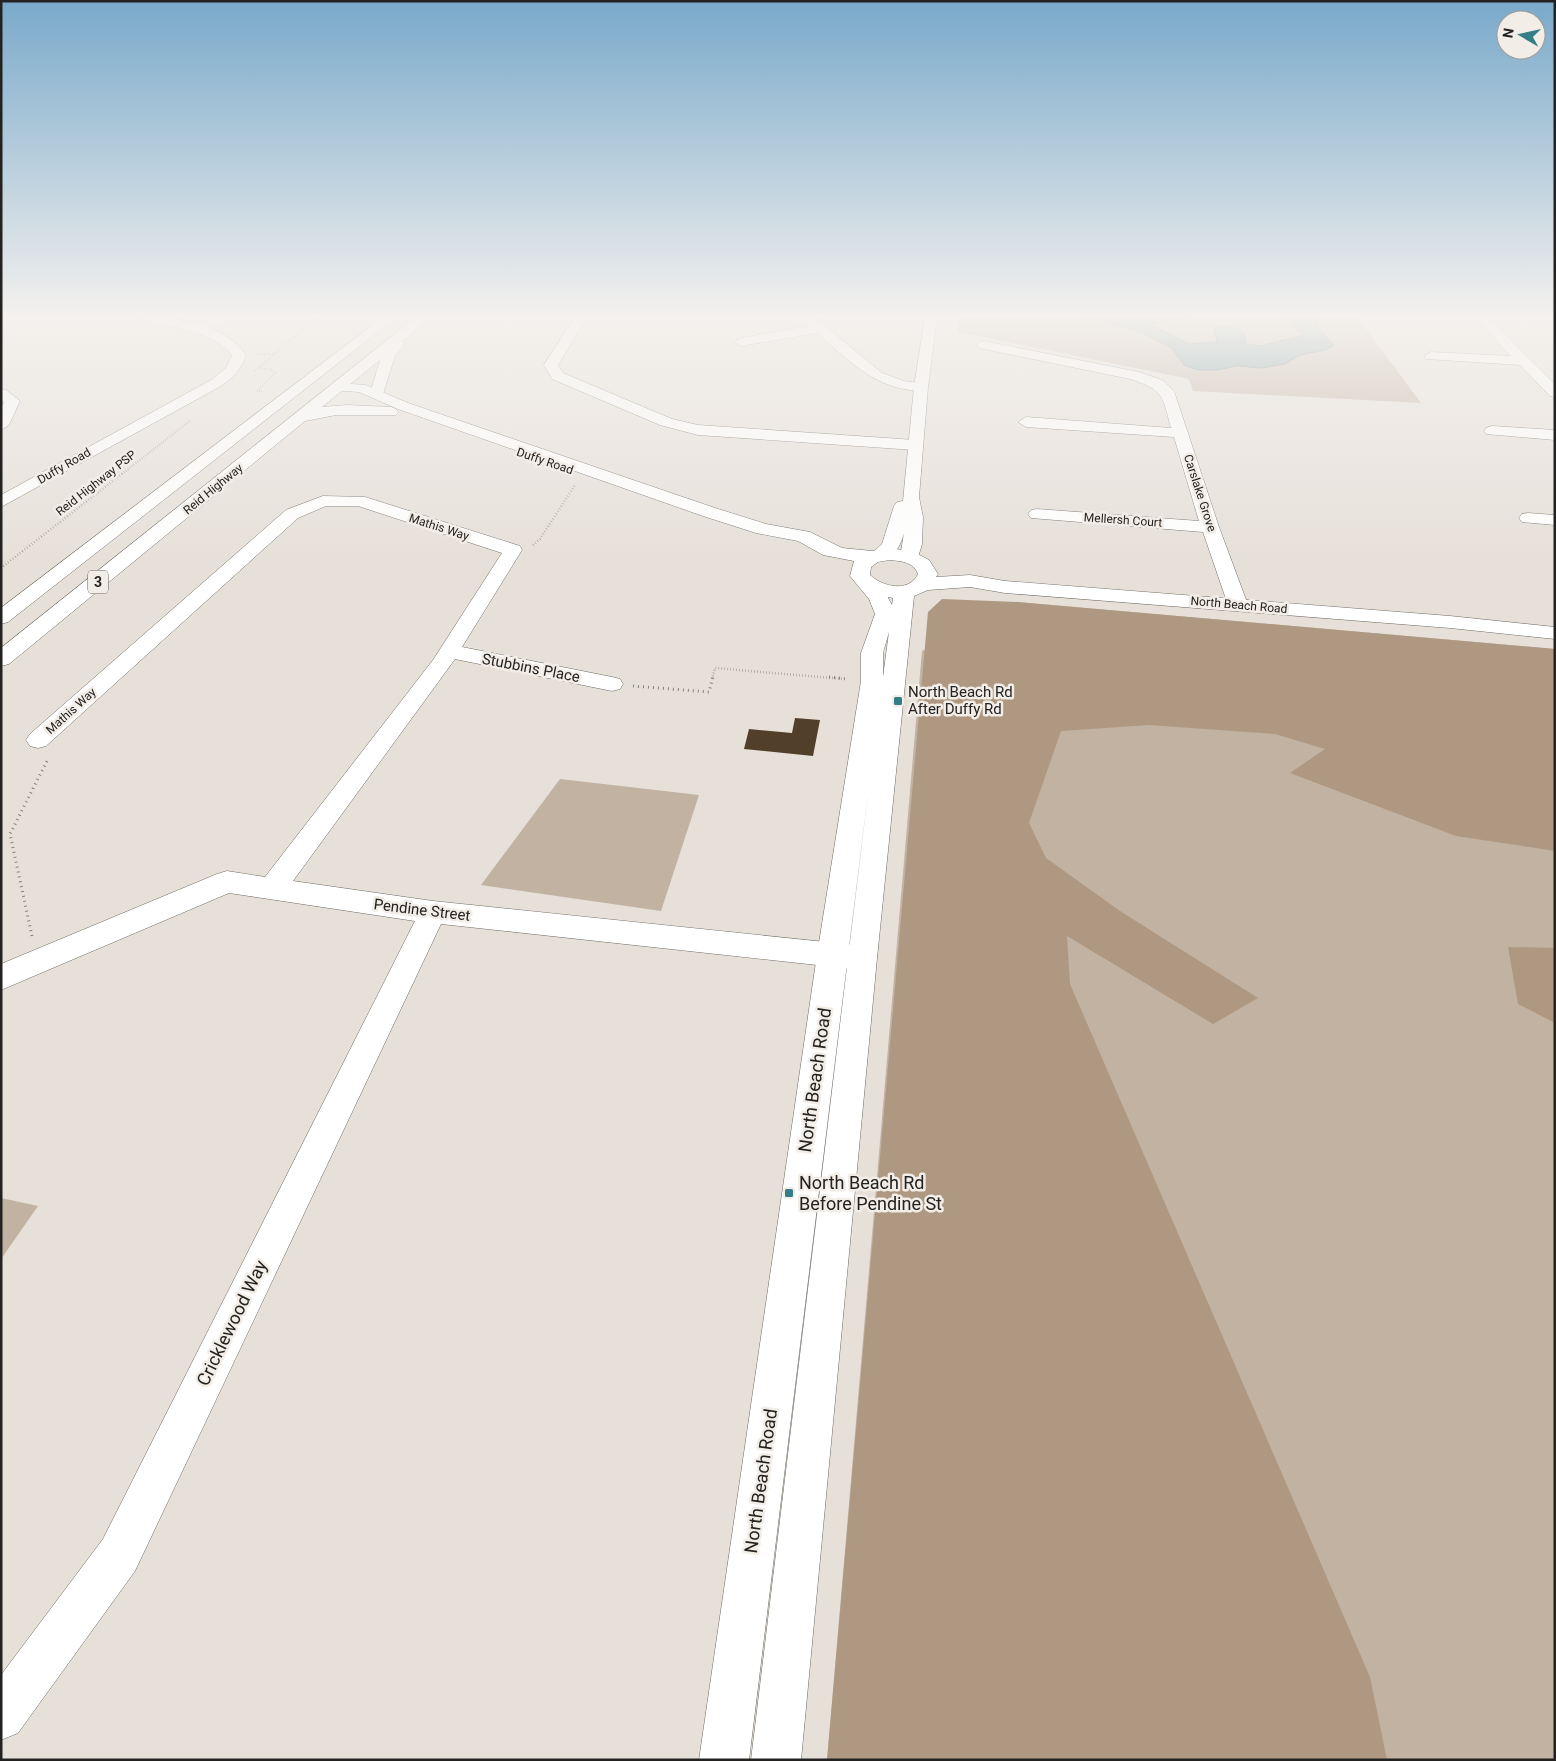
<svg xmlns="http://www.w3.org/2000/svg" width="1556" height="1761" viewBox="0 0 1556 1761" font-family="Roboto,sans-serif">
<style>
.green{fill:#c2b2a2}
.forest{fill:#ae9881}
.water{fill:#73999e;stroke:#5b7578}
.building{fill:#513f2a}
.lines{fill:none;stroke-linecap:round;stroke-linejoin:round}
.minor-casing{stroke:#6f6a64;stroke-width:1}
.tertiary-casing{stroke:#6f6a64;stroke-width:1}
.secondary-casing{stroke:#6f6a64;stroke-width:1}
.trunk-casing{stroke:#6f6a64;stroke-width:1}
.path-far2{stroke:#85817c;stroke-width:2;stroke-dasharray:0.5 2;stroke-linecap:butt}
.path-far1{stroke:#85817c;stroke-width:2.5;stroke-dasharray:0.5 2.5;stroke-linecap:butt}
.path{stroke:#85817c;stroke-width:3;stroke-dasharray:1 4;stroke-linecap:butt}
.minor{fill:#fff;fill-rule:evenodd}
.tertiary{fill:#fff;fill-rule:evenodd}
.secondary{fill:#fff;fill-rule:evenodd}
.trunk{fill:#fff;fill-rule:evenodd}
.poi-dot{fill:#367e87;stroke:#f3ede7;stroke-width:2}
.labels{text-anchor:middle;stroke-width:5;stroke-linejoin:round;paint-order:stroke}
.far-street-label{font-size:12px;fill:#242220;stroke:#f3ede7}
.shield{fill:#f3ede7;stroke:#625f5c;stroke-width:1}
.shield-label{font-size:14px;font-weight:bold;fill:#242220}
.street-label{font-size:15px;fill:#242220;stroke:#f3ede7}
.poi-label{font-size:15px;fill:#242220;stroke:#f3ede7;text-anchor:start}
.near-street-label{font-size:18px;fill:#242220;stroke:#f3ede7}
.near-poi-label{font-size:18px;fill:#242220;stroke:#f3ede7;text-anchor:start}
</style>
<rect width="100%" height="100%" fill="#e6e0d9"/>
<path class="green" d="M 959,317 L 1357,317 L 1421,403 L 1193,391 L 1189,379 L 958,332 Z
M 1017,602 L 1555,649 L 1555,1760 L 827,1760 L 922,651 Z
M 560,779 L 699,795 L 661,911 L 481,885 Z
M 1,1198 L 38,1206 L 1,1259 Z"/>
<path class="forest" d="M 942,599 L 1017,602 L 1555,649 L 1555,851 L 1456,836 L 1290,773 L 1325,749 L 1275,734 L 1149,725 L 1061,731 L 1029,823 L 1046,858 L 1120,911 L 1258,998 L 1213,1024 L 1067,936 L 1070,984 L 1370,1677 L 1387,1760 L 827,1760 L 928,612 Z
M 1508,947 L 1555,948 L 1555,1023 L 1518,1004 Z"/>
<path class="water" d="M 1086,317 L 1192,317 L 1149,324 L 1189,344 L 1217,342 L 1214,327 L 1234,326 L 1244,334 L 1246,344 L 1260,346 L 1304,335 L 1284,317 L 1308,317 L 1317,319 L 1318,328 L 1334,345 L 1325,350 L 1300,355 L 1285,364 L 1262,368 L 1237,366 L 1217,370 L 1198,370 L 1184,365 L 1172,348 L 1141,332 Z"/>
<path class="building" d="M 795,718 L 820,720 L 813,756 L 744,749 L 749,729 L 792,733 Z"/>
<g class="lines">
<defs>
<path id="minor" d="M 214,317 L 231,317 L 200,333 L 195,334 L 188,330 Z
M 575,317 L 587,317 L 558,365 L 563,373 L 672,419 L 698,425 L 915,440 L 923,445 L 915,450 L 698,435 L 660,425 L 552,379 L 544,365 Z
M 800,317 L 814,317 L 882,373 L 904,381 L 926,384 L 928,387 C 924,393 917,391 911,390 C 872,386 845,357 817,333 L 741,346 L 734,342 L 741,338 L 809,326 Z
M 1475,317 L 1488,317 L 1555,384 L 1555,397 L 1550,396 L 1520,365 L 1426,359 L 1424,356 L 1431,352 L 1511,356 Z
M 984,341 L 1139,372 L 1162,380 L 1174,391 L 1219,527 L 1248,605 L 1245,609 L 1238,611 L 1231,609 L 1228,605 L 1203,532 L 1031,518 L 1028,514 L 1031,510 L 1037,509 L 1199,521 L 1174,437 L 1026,427 L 1018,422 L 1026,417 L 1171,428 C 1162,395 1164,390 1130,379 L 979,348 L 977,345 L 979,342 Z
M 1,389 L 6,390 L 20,401 L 9,425 L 1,430 L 1,408 L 4,402 L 1,400 Z
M 1492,426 L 1555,430 L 1555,440 L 1486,434 L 1484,431 L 1486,428 Z
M 323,496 L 365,497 L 520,546 L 522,550 L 462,647 L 612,677 L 620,679 L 623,684 L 620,689 L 612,691 L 455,659 L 293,881 L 433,901 L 854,945 L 864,948 L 869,957 L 864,966 L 854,969 L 441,924 L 135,1571 L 18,1733 L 1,1740 L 1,1675 L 103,1539 L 415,921 L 229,893 L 1,990 L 1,964 L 217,874 L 227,871 L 265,877 L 433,660 L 502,553 L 358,506 L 326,506 L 298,518 L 46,746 L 38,748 L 30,746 L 26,740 L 30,734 L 286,510 Z
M 1528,513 L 1555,515 L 1555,525 L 1522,522 L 1519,518 L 1522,514 Z"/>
<path id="tertiary" d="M 925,317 L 937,317 L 928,387 L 919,497 L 923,517 L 922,544 L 917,561 L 903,561 L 900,557 L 904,533 C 900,548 891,564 873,559 L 870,555 L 882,544 L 894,506 L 897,502 L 903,501 L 914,387 Z"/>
<path id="secondary" d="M 143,317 C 177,317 224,324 246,355 C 242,369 233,378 221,386 L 1,507 L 1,495 L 211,380 L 226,368 L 232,355 C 212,331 173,327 144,320 Z
M 337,383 L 366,385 L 408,403 L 715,508 L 766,524 L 810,532 L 842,548 L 872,551 L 890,548 L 914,552 L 929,560 L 938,574 L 936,577 L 970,575 L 1005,581 L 1450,616 L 1555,627 L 1555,639 L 1450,628 L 1005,593 L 970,587 L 928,590 L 914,596 L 877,958 L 801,1760 L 751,1760 L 869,785 L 749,1760 L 699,1760 L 817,955 L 861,681 L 861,653 L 875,614 L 869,599 L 850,576 L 854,561 L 823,555 L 798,541 L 756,533 L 703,516 L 398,409 L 359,392 L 332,390 L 330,387 ZM 890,560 C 901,561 914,562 918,574 C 909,593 883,587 870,575 L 871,567 L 878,562 ZM 888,597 L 893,598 L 892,605 L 888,598 ZM 889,632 L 883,677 L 883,653 Z"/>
<path id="trunk" d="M 383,317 L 397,317 L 8,622 L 1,624 L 1,608 Z
M 416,317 L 430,317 L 403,341 L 405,344 L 395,356 L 382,397 L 372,397 L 370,394 L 380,360 L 322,407 L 347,405 L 391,407 L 396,409 L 399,412 L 396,415 L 336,415 L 305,421 L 9,664 L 1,666 L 1,648 Z"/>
</defs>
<use href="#minor" class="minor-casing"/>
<use href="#tertiary" class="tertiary-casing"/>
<use href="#secondary" class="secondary-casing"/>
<use href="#trunk" class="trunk-casing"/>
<path class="path-far2" d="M 257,354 L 276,354
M 259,368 L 271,369 L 275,373 L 257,391 L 263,392
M 255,371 L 317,317
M 122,474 L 191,420"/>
<path class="path-far1" d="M 533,545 L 540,539 L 575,485
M 1,568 L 123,473
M 712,679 L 715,668 L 844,679"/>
<path class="path" d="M 829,677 L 847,679
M 633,686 L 709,692 L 713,677
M 32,936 L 10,834 L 48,759"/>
<use href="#minor" class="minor"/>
<use href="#tertiary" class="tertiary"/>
<use href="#secondary" class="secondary"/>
<use href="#trunk" class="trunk"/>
</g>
<linearGradient id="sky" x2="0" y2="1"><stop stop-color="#79a9ca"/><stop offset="0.56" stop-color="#f4f1ee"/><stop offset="1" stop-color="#f4f1ee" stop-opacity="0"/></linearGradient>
<rect width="1556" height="564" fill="url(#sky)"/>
<g class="poi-dot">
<rect x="893" y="696" width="10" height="10" rx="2.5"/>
<rect x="784" y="1188" width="10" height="10" rx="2.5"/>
</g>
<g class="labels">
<g class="far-street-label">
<text transform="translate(545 461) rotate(19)" y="4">Duffy Road</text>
<text transform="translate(64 466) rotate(-30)" y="4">Duffy Road</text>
<text transform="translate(96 483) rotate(-38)" y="4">Reid Highway PSP</text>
<text transform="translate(213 489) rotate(-39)" y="4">Reid Highway</text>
<text transform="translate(1200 493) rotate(72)" y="4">Carslake Grove</text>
<text transform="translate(1123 520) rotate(4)" y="4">Mellersh Court</text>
<text transform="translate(439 527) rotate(18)" y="4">Mathis Way</text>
<text transform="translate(1239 605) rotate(5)" y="4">North Beach Road</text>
<text transform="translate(71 711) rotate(-42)" y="4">Mathis Way</text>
</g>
<rect class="shield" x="88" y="570.5" width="20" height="23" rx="4"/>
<g class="shield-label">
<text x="98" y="587">3</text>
</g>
<g class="street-label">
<text transform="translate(531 668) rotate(11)" y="5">Stubbins Place</text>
<text transform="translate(422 910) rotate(7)" y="5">Pendine Street</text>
</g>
<g class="poi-label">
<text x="908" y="697">North Beach Rd<tspan x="908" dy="17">After Duffy Rd</tspan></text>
</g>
<g class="near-street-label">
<text transform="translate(815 1080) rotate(-82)" y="6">North Beach Road</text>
<text transform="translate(232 1323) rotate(-64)" y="6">Cricklewood Way</text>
<text transform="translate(761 1481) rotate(-82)" y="6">North Beach Road</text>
</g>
<g class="near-poi-label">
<text x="799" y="1189">North Beach Rd<tspan x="799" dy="21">Before Pendine St</tspan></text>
</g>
</g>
<rect width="1556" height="1761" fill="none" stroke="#242220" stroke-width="5"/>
<g transform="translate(1521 35) rotate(279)"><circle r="24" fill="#f3ede7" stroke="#a09c97"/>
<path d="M0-4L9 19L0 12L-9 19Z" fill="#367e87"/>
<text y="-8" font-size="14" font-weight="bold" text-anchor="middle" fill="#242220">N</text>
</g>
</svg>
